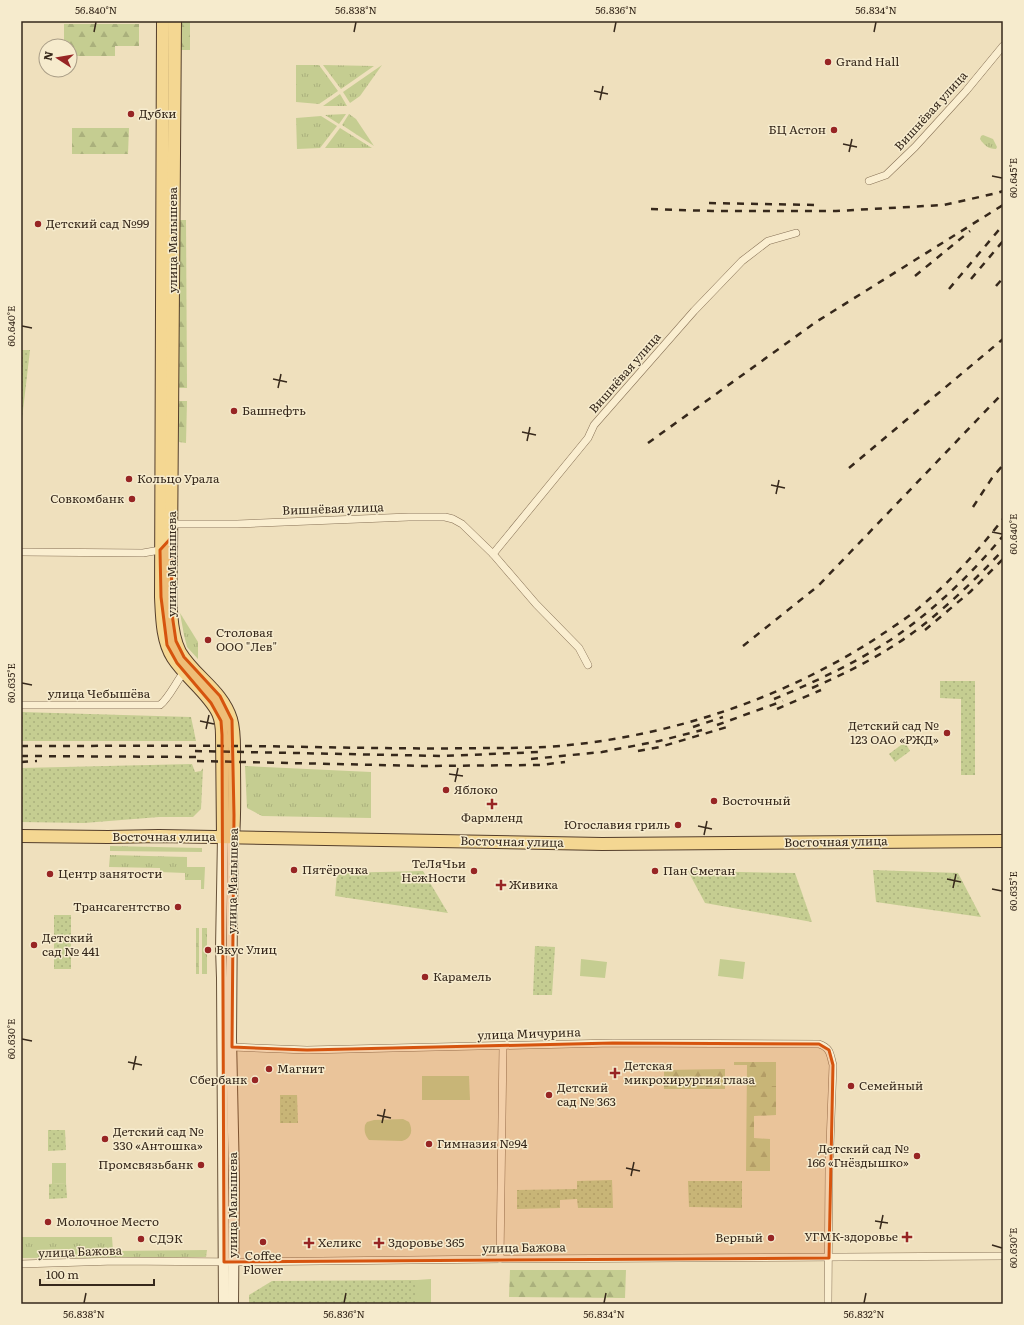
<svg xmlns="http://www.w3.org/2000/svg" width="1024" height="1325" font-family="Literata,serif">
	<style>
		.grass { fill: url(#grass-tufts) }
		.forest { fill: url(#forest-firs) }
		.park { fill: url(#park-dots) }
		.pitch { fill: #c5cd91 }
		.lines { fill: none; stroke-linecap: round; stroke-linejoin: round }
		.street-casing { stroke: #877156; stroke-width: 8 }
		.secondary-casing { stroke: #685239; stroke-width: 12 }
		.primary-casing { stroke: #543e2b; stroke-width: 14 }
		.street { stroke: #faeed0; stroke-width: 7 }
		.secondary { stroke: #faeed0; stroke-width: 10 }
		.primary { stroke: #f4d792; stroke-width: 12 }
		.rail { stroke: #36281b; stroke-width: 2.5; stroke-dasharray: 7 7; stroke-linecap: butt }
		.marked { fill: #d6540e; fill-opacity: 0.2; stroke: #d6540e; stroke-width: 3; stroke-linejoin: round }
		.ticks { fill: none; stroke: #36281b; stroke-width: 1.5 }
		.poi-dot { fill: #972524; stroke: #f6ebcd; stroke-width: 1.5 }
		.labels { text-anchor: middle; stroke-width: 3; stroke-linejoin: round; paint-order: stroke }
		.poi-label { font-size: 12px; fill: #36281b; stroke: #f6ebcd; text-anchor: start }
		.street-label { font-size: 12px; fill: #36281b; stroke: #f6ebcd }
		.neatline { fill: none; stroke: #36281b; stroke-width: 1.5 }
		.ticks-label { font-size: 10px; text-anchor: middle; fill: #36281b }
	</style>
	<defs>
		<pattern id="grass-tufts" width="24" height="20" patternUnits="userSpaceOnUse"><rect width="24" height="20" fill="#c5cd91"/><path d="M3 7l-1-3M5 7V3M7 7l1-3M15 17l-1-3M17 17v-4M19 17l1-3" fill="none" stroke="#aab07c"/></pattern>
		<pattern id="forest-firs" width="22" height="20" patternUnits="userSpaceOnUse"><rect width="22" height="20" fill="#c5cd91"/><path d="M5 1l3.5 6h-7zM16 11l3.5 6h-7z" fill="#aab07c"/></pattern>
		<pattern id="park-dots" width="8" height="8" patternUnits="userSpaceOnUse"><rect width="8" height="8" fill="#c5cd91"/><path d="M2 2h.1M6 6h.1" fill="none" stroke="#aab07c" stroke-width="1.8" stroke-linecap="round"/></pattern>
	</defs>
	<rect width="100%" height="100%" fill="#efe0bd"/>
	<g class="grass">
		<polygon points="296,65 319,65 338,91 319,104 296,102"/>
		<polygon points="323,65 374,66 341,89"/>
		<polygon points="382,65 360,96 350,103 343,92"/>
		<polygon points="340,94 347,106 323,106"/>
		<polygon points="346,114 339,124 325,115"/>
		<polygon points="349,114 356,119 374,146 342,125"/>
		<polygon points="321,116 337,126 320,148 297,149 296,118"/>
		<polygon points="340,128 372,148 325,148"/>
		<path d="M983,135L993,139L997,147L996,149C988,149 984,145 980,139L981,136Z"/>
		<polygon points="180,613 198,642 198,659 187,647 184,635"/>
		<polygon points="245,766 371,772 371,818 262,816 247,808"/>
		<polygon points="110,846 202,848 202,852 110,851"/>
		<polygon points="110,855 187,857 187,867 205,867 204,889 201,889 201,880 185,880 185,873 160,872 160,868 109,867"/>
		<rect x="196" y="928" width="3" height="46"/>
		<rect x="202" y="928" width="5" height="46"/>
		<polygon points="21,1237 112,1237 113,1251 207,1250 206,1257 21,1258"/>
	</g>
	<g class="forest">
		<rect x="180" y="21" width="10" height="29"/>
		<polygon points="64,24 139,24 139,46 115,46 115,56 70,56 70,46 64,46"/>
		<polygon points="72,128 129,128 128,154 72,154"/>
		<polygon points="179,220 186,220 187,388 179,388"/>
		<polygon points="179,401 187,401 186,443 179,442"/>
		<polygon points="734,1062 766,1062 766,1086 776,1086 776,1115 754,1116 754,1138 770,1139 770,1171 746,1171 747,1065 734,1065"/>
		<polygon points="725,1069 725,1089 664,1089 664,1070"/>
		<polygon points="510,1270 626,1270 625,1298 509,1297"/>
	</g>
	<g class="park">
		<polygon points="21,350 30,350 22,419 21,419"/>
		<polygon points="940,681 975,681 975,775 961,775 961,699 940,698"/>
		<polygon points="21,712 191,717 196,741 21,741"/>
		<polygon points="905,742 910,751 895,762 889,754"/>
		<polygon points="192,764 195,772 201,771 203,768 201,809 193,817 159,817 84,823 21,822 21,768"/>
		<polygon points="873,870 958,873 981,917 876,902"/>
		<polygon points="423,871 448,913 335,896 337,873"/>
		<polygon points="688,871 795,873 812,922 705,903"/>
		<rect x="54" y="915" width="17" height="54"/>
		<polygon points="535,946 555,947 552,995 533,995"/>
		<polygon points="280,1095 297,1095 298,1123 280,1123"/>
		<polygon points="48,1130 65,1130 66,1150 48,1151"/>
		<polygon points="612,1180 613,1208 578,1208 577,1199 560,1200 560,1208 517,1209 517,1190 577,1189 577,1181"/>
		<polygon points="688,1181 742,1181 742,1208 689,1207"/>
		<polygon points="66,1183 67,1198 49,1199 49,1184"/>
		<polygon points="417,1280 417,1304 249,1304 249,1295 272,1281"/>
	</g>
	<g class="pitch">
		<polygon points="581,959 607,962 605,978 580,976"/>
		<polygon points="720,959 745,962 743,979 718,976"/>
		<rect x="766" y="1062" width="10" height="24"/>
		<polygon points="422,1076 469,1076 470,1100 422,1100"/>
		<path d="M403,1119L409,1122C413,1130 412,1138 402,1141L369,1140C365,1135 364,1131 365,1125L367,1122L374,1120Z"/>
		<polygon points="52,1163 66,1163 66,1183 52,1184"/>
		<polygon points="431,1279 431,1304 417,1304 417,1280"/>
	</g>
	<g class="lines">
		<defs>
			<g id="street">
				<polyline points="869,181 886,175 915,147 966,91 1003,46"/>
				<polyline points="168,524 237,524 409,517 445,517 453,519 462,524 493,554 536,604 579,648 588,665"/>
				<polyline points="21,552 143,553 160,550 163,546"/>
				<polyline points="493,554 588,438 594,425 694,311 742,261 768,241 796,233"/>
				<path d="M21,705H160C169,698 176,682 184,672"/>
				<path d="M232,1047L307,1050L613,1043L819,1044C831,1048 830,1055 833,1065L829,1171L828,1304"/>
				<polyline points="500,1259 503,1046"/>
				<polyline points="21,1264 115,1261 243,1262 500,1259 1003,1256"/>
			</g>
			<g id="secondary">
				<polyline points="223,837 221,948 222,978 224,1304"/>
				<polyline points="233,837 232,908 231,1038 234,1179 233,1304"/>
			</g>
			<g id="primary">
				<path d="M163,21L161,597C162,617 162,641 173,658C186,678 208,693 218,713C221,720 222,727 222,735L223,837"/>
				<path d="M175,21L171,553C171,580 167,628 180,652C195,677 222,690 231,719C235,732 234,748 234,761C234,787 235,812 233,837"/>
				<polyline points="21,836 108,837 159,836 602,844 1003,841"/>
			</g>
		</defs>
		<use href="#street" class="street-casing"/>
		<use href="#secondary" class="secondary-casing"/>
		<use href="#primary" class="primary-casing"/>
		<use href="#street" class="street"/>
		<use href="#secondary" class="secondary"/>
		<use href="#primary" class="primary"/>
		<g class="rail">
			<polyline points="709,203 820,205"/>
			<polyline points="651,209 712,211 836,211 944,205 997,193 1003,191"/>
			<polyline points="915,276 970,231"/>
			<polyline points="971,279 1003,241"/>
			<polyline points="996,286 1003,278"/>
			<polyline points="949,289 1003,225"/>
			<polyline points="648,443 816,322 1003,205"/>
			<polyline points="849,468 1003,339"/>
			<polyline points="973,507 992,478 1003,465"/>
			<polyline points="925,630 970,592 1003,559"/>
			<polyline points="743,646 818,586 999,397 1003,394"/>
			<path d="M812,688C849,672 886,653 918,629C949,605 977,578 1003,550"/>
			<path d="M774,699C810,684 847,667 881,646C926,618 969,577 1003,536"/>
			<polyline points="777,709 821,690"/>
			<polyline points="717,725 783,701"/>
			<polyline points="693,727 723,717"/>
			<path d="M21,746C118,746 215,745 311,747C370,748 428,749 486,748C510,748 535,748 560,746C670,736 779,700 872,641C888,630 905,620 920,607C951,581 978,551 1003,519"/>
			<polyline points="195,751 443,756 539,752"/>
			<polyline points="638,751 660,747 727,727"/>
			<polyline points="21,756 203,757"/>
			<polyline points="531,759 602,752 659,741 702,730"/>
			<polyline points="197,761 426,766 540,765 565,762"/>
			<polyline points="21,762 37,761"/>
		</g>
	</g>
	<path class="marked" d="M171,538L172,614L176,641L184,657L220,696L232,720L234,815L232,1047L307,1050L613,1043L819,1044L829,1050L833,1065L829,1258L224,1262L222,735L221,721L211,703L177,663L167,645L161,597L160,550Z"/>
	<path class="ticks" d="M94,32L96,22M354,32L356,22M614,32L616,22M874,32L876,22M594,91L608,94M600,100L603,86M843,144L857,147M849,152L852,139M992,176L1002,178M22,326L32,328M273,379L287,382M278,388L281,374M522,432L536,435M527,441L530,427M771,485L785,488M776,494L779,480M992,532L1002,534M22,683L32,685M200,721L214,724M206,729L209,715M449,774L463,776M455,782L458,768M698,826L712,829M704,835L707,821M947,879L961,882M953,888L956,874M992,889L1002,891M22,1039L32,1041M128,1062L142,1065M133,1070L136,1056M377,1115L391,1118M382,1123L385,1109M626,1168L640,1171M631,1176L634,1162M875,1221L888,1223M880,1229L883,1215M992,1245L1002,1248M84,1303L86,1293M344,1303L346,1293M604,1303L606,1293M864,1303L866,1293"/>
	<g class="poi-dot">
		<circle cx="828" cy="62" r="4"/>
		<circle cx="131" cy="114" r="4"/>
		<circle cx="834" cy="130" r="4"/>
		<circle cx="38" cy="224" r="4"/>
		<circle cx="234" cy="411" r="4"/>
		<circle cx="129" cy="479" r="4"/>
		<circle cx="132" cy="499" r="4"/>
		<circle cx="208" cy="640" r="4"/>
		<circle cx="947" cy="733" r="4"/>
		<circle cx="446" cy="790" r="4"/>
		<circle cx="714" cy="801" r="4"/>
		<path d="M490 798h4v4h4v4h-4v4h-4v-4h-4v-4h4z"/>
		<circle cx="678" cy="825" r="4"/>
		<circle cx="294" cy="870" r="4"/>
		<circle cx="474" cy="871" r="4"/>
		<circle cx="655" cy="871" r="4"/>
		<circle cx="50" cy="874" r="4"/>
		<path d="M499 879h4v4h4v4h-4v4h-4v-4h-4v-4h4z"/>
		<circle cx="178" cy="907" r="4"/>
		<circle cx="34" cy="945" r="4"/>
		<circle cx="208" cy="950" r="4"/>
		<circle cx="425" cy="977" r="4"/>
		<circle cx="269" cy="1069" r="4"/>
		<path d="M613 1067h4v4h4v4h-4v4h-4v-4h-4v-4h4z"/>
		<circle cx="255" cy="1080" r="4"/>
		<circle cx="851" cy="1086" r="4"/>
		<circle cx="549" cy="1095" r="4"/>
		<circle cx="105" cy="1139" r="4"/>
		<circle cx="429" cy="1144" r="4"/>
		<circle cx="917" cy="1156" r="4"/>
		<circle cx="201" cy="1165" r="4"/>
		<circle cx="48" cy="1222" r="4"/>
		<path d="M905 1231h4v4h4v4h-4v4h-4v-4h-4v-4h4z"/>
		<circle cx="771" cy="1238" r="4"/>
		<circle cx="141" cy="1239" r="4"/>
		<circle cx="263" cy="1242" r="4"/>
		<path d="M307 1237h4v4h4v4h-4v4h-4v-4h-4v-4h4z"/>
		<path d="M377 1237h4v4h4v4h-4v4h-4v-4h-4v-4h4z"/>
	</g>
	<g class="labels">
		<g class="poi-label">
			<text x="836" y="66">Grand Hall</text>
			<text x="139" y="118">Дубки</text>
			<text x="826" y="134" text-anchor="end">БЦ Астон</text>
			<text x="46" y="228">Детский сад №99</text>
			<text x="242" y="415">Башнефть</text>
			<text x="137" y="483">Кольцо Урала</text>
			<text x="124" y="503" text-anchor="end">Совкомбанк</text>
			<text x="216" y="637">Столовая<tspan x="216" dy="14">ООО "Лев"</tspan></text>
			<text x="939" y="730" text-anchor="end">Детский сад №<tspan x="939" dy="14">123 ОАО «РЖД»</tspan></text>
			<text x="454" y="794">Яблоко</text>
			<text x="722" y="805">Восточный</text>
			<text x="492" y="822" text-anchor="middle">Фармленд</text>
			<text x="670" y="829" text-anchor="end">Югославия гриль</text>
			<text x="466" y="868" text-anchor="end">ТеЛяЧьи<tspan x="466" dy="14">НежНости</tspan></text>
			<text x="302" y="874">Пятёрочка</text>
			<text x="663" y="875">Пан Сметан</text>
			<text x="58" y="878">Центр занятости</text>
			<text x="509" y="889">Живика</text>
			<text x="170" y="911" text-anchor="end">Трансагентство</text>
			<text x="42" y="942">Детский<tspan x="42" dy="14">сад № 441</tspan></text>
			<text x="216" y="954">Вкус Улиц</text>
			<text x="433" y="981">Карамель</text>
			<text x="624" y="1070">Детская<tspan x="624" dy="14">микрохирургия глаза</tspan></text>
			<text x="277" y="1073">Магнит</text>
			<text x="247" y="1084" text-anchor="end">Сбербанк</text>
			<text x="859" y="1090">Семейный</text>
			<text x="557" y="1092">Детский<tspan x="557" dy="14">сад № 363</tspan></text>
			<text x="113" y="1136">Детский сад №<tspan x="113" dy="14">330 «Антошка»</tspan></text>
			<text x="437" y="1148">Гимназия №94</text>
			<text x="909" y="1153" text-anchor="end">Детский сад №<tspan x="909" dy="14">166 «Гнёздышко»</tspan></text>
			<text x="193" y="1169" text-anchor="end">Промсвязьбанк</text>
			<text x="56" y="1226">Молочное Место</text>
			<text x="898" y="1241" text-anchor="end">УГМК-здоровье</text>
			<text x="763" y="1242" text-anchor="end">Верный</text>
			<text x="149" y="1243">СДЭК</text>
			<text x="318" y="1247">Хеликс</text>
			<text x="388" y="1247">Здоровье 365</text>
			<text x="263" y="1260" text-anchor="middle">Coffee<tspan x="263" dy="14">Flower</tspan></text>
		</g>
		<g class="street-label">
			<text transform="translate(931 111) rotate(-48)" y="4">Вишнёвая улица</text>
			<text transform="translate(173 240) rotate(-90)" y="4">улица Малышева</text>
			<text transform="translate(625 373) rotate(-49)" y="4">Вишнёвая улица</text>
			<text transform="translate(333 509) rotate(-2)" y="4">Вишнёвая улица</text>
			<text transform="translate(172 564) rotate(-90)" y="4">улица Малышева</text>
			<text x="99" y="698">улица Чебышёва</text>
			<text x="164" y="841">Восточная улица</text>
			<text transform="translate(512 842) rotate(1)" y="4">Восточная улица</text>
			<text transform="translate(836 842) rotate(-1)" y="4">Восточная улица</text>
			<text transform="translate(233 881) rotate(-89)" y="4">улица Малышева</text>
			<text transform="translate(529 1034) rotate(-2)" y="4">улица Мичурина</text>
			<text transform="translate(233 1205) rotate(-90)" y="4">улица Малышева</text>
			<text transform="translate(524 1248) rotate(-1)" y="4">улица Бажова</text>
			<text transform="translate(80 1252) rotate(-2)" y="4">улица Бажова</text>
		</g>
	</g>
	<rect width="1024" height="1325" fill="none" stroke="#f6ebcd" stroke-width="44"/>
	<g transform="translate(58 58) rotate(282)"><circle r="19" fill="#f6ebcd" stroke="#a99d86"/>
	<path d="M0-3L7 15L0 10L-7 15Z" fill="#972524"/>
	<text y="-6" font-size="11" font-weight="bold" text-anchor="middle" fill="#36281b">N</text>
	</g>
	<path d="M40 1279v6h114v-6" fill="none" stroke="#36281b" stroke-width="2"/>
	<text x="46" y="1279" font-size="12" fill="#36281b" stroke="#f6ebcd" stroke-width="3" paint-order="stroke">100 m</text>
	<rect x="22" y="22" width="980" height="1281" class="neatline"/>
	<g class="ticks-label">
		<text x="96" y="14">56.840°N</text>
		<text x="356" y="14">56.838°N</text>
		<text x="616" y="14">56.836°N</text>
		<text x="876" y="14">56.834°N</text>
		<text transform="translate(1013 178) rotate(-90)" y="4">60.645°E</text>
		<text transform="translate(11 326) rotate(-90)" y="4">60.640°E</text>
		<text transform="translate(1013 534) rotate(-90)" y="4">60.640°E</text>
		<text transform="translate(11 683) rotate(-90)" y="4">60.635°E</text>
		<text transform="translate(1013 891) rotate(-90)" y="4">60.635°E</text>
		<text transform="translate(11 1039) rotate(-90)" y="4">60.630°E</text>
		<text transform="translate(1013 1248) rotate(-90)" y="4">60.630°E</text>
		<text x="84" y="1318">56.838°N</text>
		<text x="344" y="1318">56.836°N</text>
		<text x="604" y="1318">56.834°N</text>
		<text x="864" y="1318">56.832°N</text>
	</g>
</svg>
